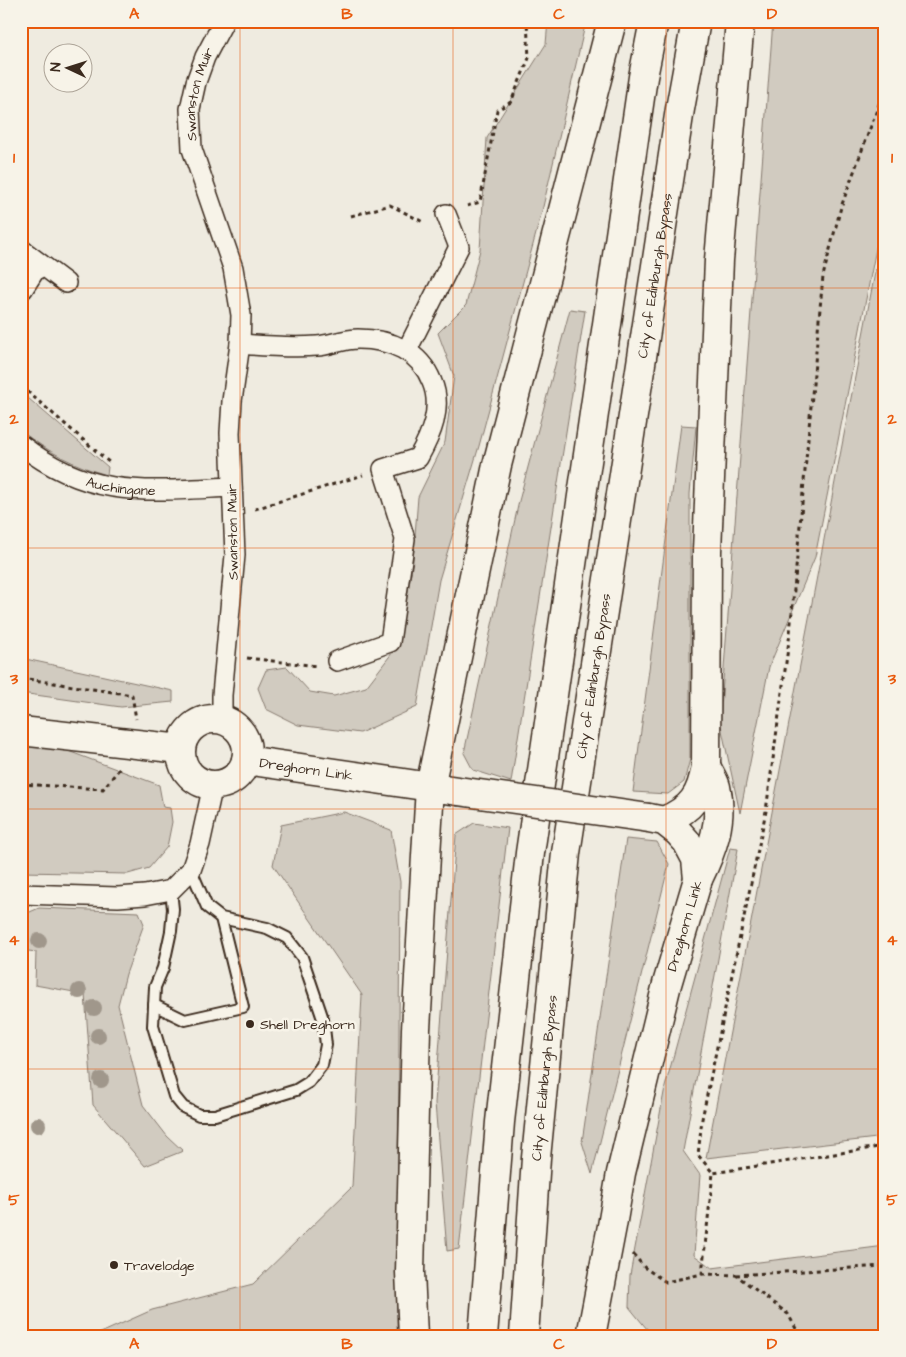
<svg xmlns="http://www.w3.org/2000/svg" width="906" height="1357" font-family="'Architects Daughter',sans-serif">
	<style>
		.green { fill: #d1cbc0; stroke: #867a6f }
		.lines { fill: none; stroke-linecap: round; stroke-linejoin: round }
		.lane-casing { stroke: #3b2a1e; stroke-width: 14 }
		.street-casing { stroke: #3b2a1e; stroke-width: 22 }
		.secondary-casing { stroke: #3b2a1e; stroke-width: 31 }
		.highway-casing { stroke: #3b2a1e; stroke-width: 31 }
		.path { stroke: #3b2a1e; stroke-width: 3; stroke-dasharray: 4 4; stroke-linecap: butt }
		.lane { stroke: #f7f3e8; stroke-width: 10 }
		.street { stroke: #f7f3e8; stroke-width: 19 }
		.secondary { stroke: #f7f3e8; stroke-width: 28 }
		.highway { stroke: #f7f3e8; stroke-width: 28 }
		.secondary-bridge-casing { stroke: #3b2a1e; stroke-width: 31; stroke-linecap: butt }
		.secondary-bridge { stroke: #f7f3e8; stroke-width: 28 }
		.tree { fill: #a0978b }
		.grid { fill: none; stroke: #e8590c; stroke-width: 1; stroke-opacity: 0.55 }
		.poi-dot { fill: #3b2a1e; stroke: #f7f3e8; stroke-width: 2 }
		.labels { text-anchor: middle; stroke-width: 5; stroke-linejoin: round; paint-order: stroke }
		.street-label { font-size: 14px; fill: #3b2a1e; stroke: #f7f3e8 }
		.poi-label { font-size: 14px; fill: #3b2a1e; stroke: #f7f3e8; text-anchor: start }
		.neatline { fill: none; stroke: #e8590c; stroke-width: 2 }
		.grid-label { font-size: 16px; text-anchor: middle; font-weight: bold; fill: #e8590c }
	</style>
	<rect width="100%" height="100%" fill="#efebe0"/>
	<filter id="ink" filterUnits="userSpaceOnUse"><feTurbulence type="fractalNoise" baseFrequency=".02" numOctaves="2"/><feDisplacementMap in="SourceGraphic" scale="10" xChannelSelector="R" yChannelSelector="G"/><feConvolveMatrix kernelMatrix="1 2 1 2 8 2 1 2 1" color-interpolation-filters="sRGB"/></filter>
	<g filter="url(#ink)">
		<g class="green">
			<polygon points="548,21 586,21 542,211 479,446 439,580 417,707 360,733 298,725 266,709 258,688 266,670 287,667 310,692 334,696 366,687 399,644 413,561 418,497 445,442 454,376 438,333 466,305 480,250 487,138 546,44"/>
			<polygon points="773,21 885,21 885,203 815,557 769,667 740,813 720,721"/>
			<polygon points="885,220 885,1137 706,1158"/>
			<polygon points="570,309 585,311 511,782 473,770 464,753 519,501"/>
			<path d="M21,392L108,467L107,475C75,466 48,452 21,431Z"/>
			<polygon points="681,425 696,426 690,494 690,759 684,782 668,794 633,792"/>
			<polygon points="21,658 173,691 173,702 121,707 21,693"/>
			<polygon points="21,743 52,745 159,785 163,807 170,808 172,822 167,847 149,868 128,874 21,872"/>
			<polygon points="344,812 391,830 400,882 397,1336 94,1336 152,1310 253,1284 352,1187 362,995 273,865 281,825"/>
			<polygon points="474,823 508,828 459,1249 447,1251 435,1103 456,835"/>
			<polygon points="626,839 657,842 669,864 592,1174 582,1142"/>
			<polygon points="730,848 738,849 683,1151 700,1175 694,1255 712,1268 885,1246 885,1336 668,1336 647,1329 629,1307 630,1275 665,1087"/>
			<polygon points="39,908 139,912 144,924 126,974 118,1005 143,1105 167,1136 183,1151 145,1166 93,1105 85,994 35,985 36,952 21,950 21,918 23,915"/>
		</g>
		<g class="lines">
			<defs>
				<g id="lane">
					<polyline points="171,890 173,909 171,931 163,968 155,987 153,1026 174,1096 183,1107 199,1115 215,1115 296,1090 309,1082 322,1065 326,1045 323,1019 302,957 287,938 267,928 221,918 207,907 191,870"/>
					<polyline points="154,1005 185,1020 243,1007 221,918"/>
				</g>
				<g id="street">
					<polyline points="21,249 66,283"/>
					<polyline points="23,289 39,264"/>
					<path d="M240,344C265,346 292,348 317,346C330,345 344,339 358,339C390,339 420,351 432,382C443,408 431,435 418,458L383,469L405,539L390,642L337,661"/>
					<polyline points="407,350 459,247 446,214"/>
					<path id="s1" d="M21,445C91,500 149,491 231,487"/>
					<path id="s2" d="M222,720V695L235,555L230,433L232,401L240,344L241,315L233,268L192,149L190,109L196,82L205,57L224,21"/>
					<polyline points="21,894 118,897 145,895 171,890 191,870 200,844 213,785"/>
				</g>
				<g id="secondary">
					<circle cx="214" cy="752" r="33"/>
					<polyline points="21,731 181,749"/>
					<path id="s3" d="M246,760L458,791"/>
					<path id="s4" d="M591,1336L612,1226L621,1173L667,984L698,879L696,859L687,842L678,832L664,821L649,818"/>
				</g>
				<g id="highway">
					<path d="M664,821C692,809 701,796 706,766L707,551L719,260L740,21"/>
					<path d="M698,879C712,851 724,820 716,787C714,780 709,773 706,766"/>
					<polyline points="413,1336 410,1272 416,1029 430,787 497,465 612,21"/>
					<polyline points="483,1336 500,1122 530,853 643,77 654,21"/>
					<path id="s5" d="M524,1336L536,1158L566,853L680,109L696,21"/>
				</g>
			</defs>
			<use href="#lane" class="lane-casing"/>
			<use href="#street" class="street-casing"/>
			<use href="#secondary" class="secondary-casing"/>
			<use href="#highway" class="highway-casing"/>
			<g class="path">
				<polyline points="885,88 841,207 823,276 790,633 766,811 702,1119 698,1155 713,1173 885,1146"/>
				<polyline points="467,206 480,202 497,110 511,102 529,58 527,21"/>
				<polyline points="351,216 390,205 423,222 425,221"/>
				<polyline points="21,386 110,463"/>
				<polyline points="255,509 363,475"/>
				<polyline points="247,658 317,666"/>
				<polyline points="21,678 132,695 136,719"/>
				<polyline points="21,784 103,789 120,768"/>
				<polyline points="633,1254 645,1268 666,1282 702,1274 713,1173"/>
				<polyline points="702,1274 736,1275 788,1314 800,1336"/>
				<polyline points="736,1275 885,1266"/>
			</g>
			<use href="#lane" class="lane"/>
			<use href="#street" class="street"/>
			<use href="#secondary" class="secondary"/>
			<use href="#highway" class="highway"/>
			<defs>
				<polyline id="secondary-bridge" points="458,791 649,818"/>
			</defs>
			<use href="#secondary-bridge" class="secondary-bridge-casing"/>
			<use href="#secondary-bridge" class="secondary-bridge"/>
		</g>
		<g class="tree">
			<circle cx="39" cy="941" r="8"/>
			<circle cx="79" cy="991" r="8"/>
			<circle cx="94" cy="1008" r="8"/>
			<circle cx="98" cy="1036" r="8"/>
			<circle cx="101" cy="1080" r="8"/>
			<circle cx="38" cy="1125" r="8"/>
		</g>
	</g>
	<path class="grid" d="M240,21V1336M453,21V1336M666,21V1336M21,288H885M21,548H885M21,809H885M21,1069H885"/>
	<g class="poi-dot">
		<circle cx="250" cy="1024" r="5"/>
		<circle cx="114" cy="1265" r="5"/>
	</g>
	<g class="labels">
		<g class="street-label">
			<text dy="5" stroke="none"><textPath href="#s2" startOffset="636">Swanston Muir</textPath></text>
			<text dy="5" stroke="none"><textPath href="#s5" startOffset="1069">City of Edinburgh Bypass</textPath></text>
			<text dy="5" stroke="none"><textPath href="#s1" startOffset="110">Auchingane</textPath></text>
			<text transform="translate(232 532) rotate(-91)" y="5">Swanston Muir</text>
			<text dy="5" stroke="none"><textPath href="#s5" startOffset="664">City of Edinburgh Bypass</textPath></text>
			<text dy="5" stroke="none"><textPath href="#s3" startOffset="61">Dreghorn Link</textPath></text>
			<text dy="5" stroke="none"><textPath href="#s4" startOffset="421">Dreghorn Link</textPath></text>
			<text dy="5" stroke="none"><textPath href="#s5" startOffset="259">City of Edinburgh Bypass</textPath></text>
		</g>
		<g class="poi-label">
			<text x="260" y="1029">Shell Dreghorn</text>
			<text x="124" y="1270">Travelodge</text>
		</g>
	</g>
	<rect width="906" height="1357" fill="none" stroke="#f7f3e8" stroke-width="55"/>
	<g transform="translate(68 68) rotate(274)"><circle r="24" fill="#f7f3e8" stroke="#aca397"/>
	<path d="M0-4L9 19L0 12L-9 19Z" fill="#3b2a1e"/>
	<text y="-8" font-size="14" font-weight="bold" text-anchor="middle" fill="#3b2a1e">N</text>
	</g>
	<rect x="28" y="28" width="850" height="1302" class="neatline"/>
	<g class="grid-label">
		<text x="134" y="19">A</text>
		<text x="347" y="19">B</text>
		<text x="559" y="19">C</text>
		<text x="772" y="19">D</text>
		<text x="14" y="163">1</text>
		<text x="892" y="163">1</text>
		<text x="14" y="424">2</text>
		<text x="892" y="424">2</text>
		<text x="14" y="684">3</text>
		<text x="892" y="684">3</text>
		<text x="14" y="945">4</text>
		<text x="892" y="945">4</text>
		<text x="14" y="1205">5</text>
		<text x="892" y="1205">5</text>
		<text x="134" y="1349">A</text>
		<text x="347" y="1349">B</text>
		<text x="559" y="1349">C</text>
		<text x="772" y="1349">D</text>
	</g>
</svg>
